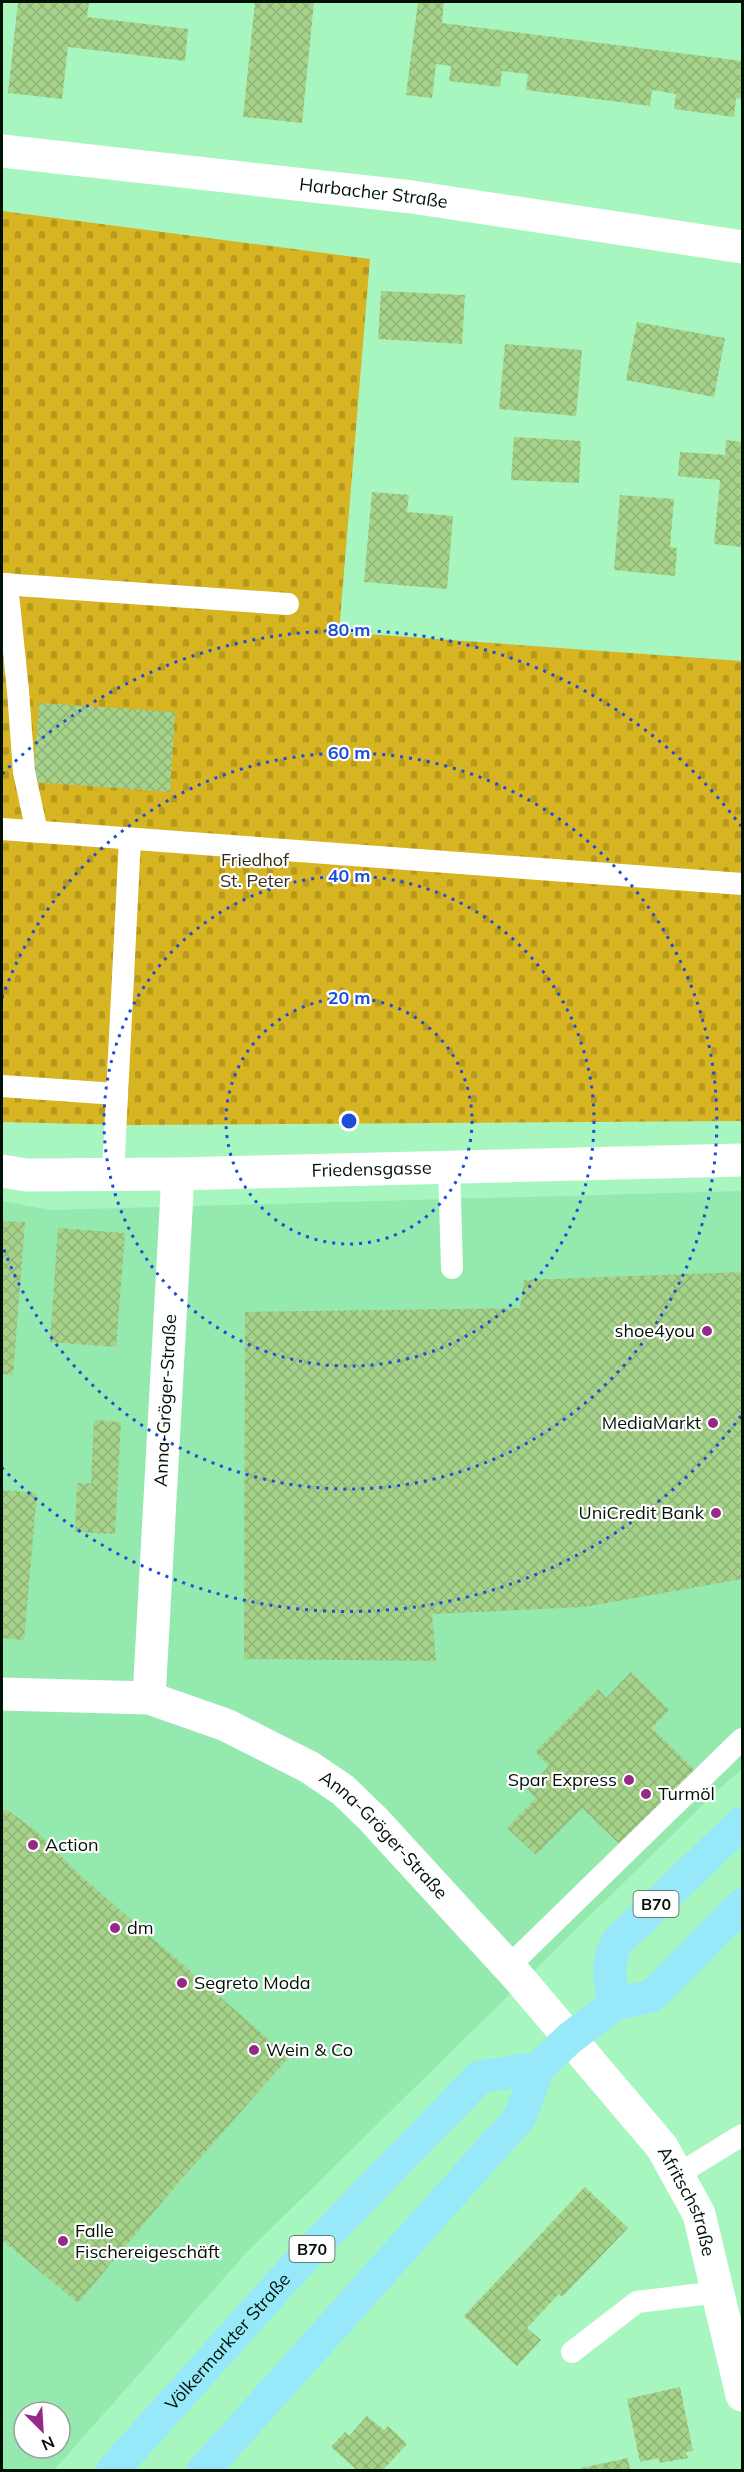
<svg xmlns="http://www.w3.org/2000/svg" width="744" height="2472" font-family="Mulish,sans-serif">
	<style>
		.built { fill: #94e9af; fill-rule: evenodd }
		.cemetery { fill: url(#cemetery-stones) }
		.building { fill: url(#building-cross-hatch) }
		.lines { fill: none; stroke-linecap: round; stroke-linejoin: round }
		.service { stroke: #fff; stroke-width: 22 }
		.minor { stroke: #fff; stroke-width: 33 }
		.primary { stroke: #97e9fa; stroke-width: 33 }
		.ring { fill: none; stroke: #1d4ed8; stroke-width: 3; stroke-dasharray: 3 6 }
		.poi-dot { fill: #962888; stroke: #fff; stroke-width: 2 }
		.labels { text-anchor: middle; stroke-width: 4.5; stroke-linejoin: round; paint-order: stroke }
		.shield { fill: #fff; stroke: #4c5950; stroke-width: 1.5 }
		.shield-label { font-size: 16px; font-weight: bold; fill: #001205 }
		.street-label { font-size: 18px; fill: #001205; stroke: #fff }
		.park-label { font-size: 18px; fill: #352e18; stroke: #fff }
		.poi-label { font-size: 18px; fill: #001205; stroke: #fff; text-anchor: start }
		.centre { fill: #1d4ed8; stroke: #fff; stroke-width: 3 }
		.ring-label { font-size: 18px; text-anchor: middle; font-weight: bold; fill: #1d4ed8; stroke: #fff; stroke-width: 4.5; stroke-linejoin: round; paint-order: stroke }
	</style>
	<defs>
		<pattern id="cemetery-stones" width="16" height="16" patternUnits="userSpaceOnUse" patternTransform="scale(1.5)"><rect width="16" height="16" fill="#d7b422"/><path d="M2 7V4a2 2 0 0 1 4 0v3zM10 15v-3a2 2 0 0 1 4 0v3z" fill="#b79a1d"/></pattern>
		<pattern id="building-cross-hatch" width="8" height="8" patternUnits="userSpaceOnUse" patternTransform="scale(1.5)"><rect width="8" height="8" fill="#a6d28a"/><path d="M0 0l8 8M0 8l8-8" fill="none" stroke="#8db376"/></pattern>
	</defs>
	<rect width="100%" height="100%" fill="#a7f6bf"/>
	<path class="built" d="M742,1191V1769L721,1787L247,2252L54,2470H2V1201L50,1210ZM24,2412H60V2448H24Z"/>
	<polygon class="cemetery" points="2,211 370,259 339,632 742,661 742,1121 127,1125 2,1122"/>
	<g class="building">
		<polygon points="18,2 89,2 87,17 188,29 185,61 68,47 62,99 8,93"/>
		<polygon points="255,2 314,2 302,123 243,117"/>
		<polygon points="418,2 444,2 442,23 742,61 742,99 736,98 734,117 674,109 676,94 652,90 650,106 526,90 528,74 502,71 500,87 449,81 451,66 436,64 432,98 406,95"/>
		<polygon points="381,291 465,295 462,344 378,339"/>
		<polygon points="637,322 725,338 714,397 626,380"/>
		<polygon points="505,344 582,350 576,416 499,409"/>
		<polygon points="514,437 581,441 579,483 511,480"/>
		<polygon points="726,440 742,442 742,547 714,544 720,480 678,476 680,452 725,455"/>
		<polygon points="372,492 409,495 407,512 453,516 447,589 364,582"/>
		<polygon points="620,495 674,499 670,547 677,548 675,576 614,570"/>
		<polygon points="39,703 175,712 170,792 33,782"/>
		<polygon points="2,1221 25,1222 13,1375 2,1374"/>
		<polygon points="58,1228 125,1233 116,1347 50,1342"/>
		<polygon points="742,1272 742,1579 584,1607 432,1614 436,1661 244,1659 245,1312 520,1308 524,1280"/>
		<polygon points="94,1420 121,1422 115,1534 75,1532 77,1483 91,1483"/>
		<polygon points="2,1490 37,1493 24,1640 2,1638"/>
		<polygon points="631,1672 669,1710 652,1728 708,1783 634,1858 582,1808 536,1855 507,1828 536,1798 527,1789 549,1766 535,1752 598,1689 606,1698"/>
		<polygon points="2,1810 9,1811 37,1832 81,1876 289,2057 173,2189 78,2303 2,2240"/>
		<polygon points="585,2187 628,2228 562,2297 559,2294 527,2328 541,2340 517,2366 464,2316"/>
		<polygon points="680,2387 693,2451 686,2452 688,2458 660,2463 659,2458 640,2462 627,2399"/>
		<polygon points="367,2416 384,2430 388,2426 407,2444 383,2470 357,2470 331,2447 345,2432 349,2436"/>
		<polygon points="628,2458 630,2470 582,2470 581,2468"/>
	</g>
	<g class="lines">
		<g class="service">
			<polyline points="2,584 288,604"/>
			<polyline points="7,584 18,691 24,772 37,832"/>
			<polyline points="2,829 742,884"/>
			<polyline points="2,1086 116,1094"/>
			<polyline points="449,1167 452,1268"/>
			<polyline points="113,1174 130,839"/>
			<polyline points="508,1967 742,1739"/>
			<polyline points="677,2175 742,2135"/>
			<polyline points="572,2352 637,2302 718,2292"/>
		</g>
		<g class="minor">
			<path id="s1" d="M2,151L412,197L742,247"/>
			<path id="s2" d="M2,1171L27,1175L178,1174L742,1160"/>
			<path id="s3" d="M2,1694L149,1698L226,1725L309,1767L343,1790L373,1819L517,1976L662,2147L699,2214L742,2395"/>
			<path id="s4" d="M149,1698L178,1174"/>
		</g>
		<g class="primary">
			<path d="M615,2004C610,1983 605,1961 618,1941L742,1823"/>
			<path id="s5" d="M113,2470L295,2267L480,2077L538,2068"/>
			<polyline points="204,2470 520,2117 538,2068 570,2038 615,2004 652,1996 742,1905"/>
		</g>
	</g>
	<g class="ring">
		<circle cx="349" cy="1121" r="123"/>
		<circle cx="349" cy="1121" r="245"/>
		<path d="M2 998A368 368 0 1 1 2 1244"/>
		<path d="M741 1416A491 491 0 0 1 2 1468M2 774A491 491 0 0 1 741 826"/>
	</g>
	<g class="poi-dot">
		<circle cx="707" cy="1331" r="6"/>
		<circle cx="713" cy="1423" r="6"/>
		<circle cx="716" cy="1513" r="6"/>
		<circle cx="629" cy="1780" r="6"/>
		<circle cx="646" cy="1794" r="6"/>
		<circle cx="33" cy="1845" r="6"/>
		<circle cx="115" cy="1928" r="6"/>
		<circle cx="182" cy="1983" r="6"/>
		<circle cx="254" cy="2050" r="6"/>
		<circle cx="63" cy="2241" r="6"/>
	</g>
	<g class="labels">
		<g class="shield">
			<rect x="633.5" y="1891" width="45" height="26" rx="4.5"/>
			<rect x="289.5" y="2236" width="45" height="26" rx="4.5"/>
		</g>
		<g class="shield-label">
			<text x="656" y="1910">B70</text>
			<text x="312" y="2255">B70</text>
		</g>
		<g class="street-label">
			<text dy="6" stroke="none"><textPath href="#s1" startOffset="374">Harbacher Straße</textPath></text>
			<text dy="6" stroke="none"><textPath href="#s2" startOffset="370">Friedensgasse</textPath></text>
			<text dy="6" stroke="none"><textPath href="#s4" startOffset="298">Anna-Gröger-Straße</textPath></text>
			<text dy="6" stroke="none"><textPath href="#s3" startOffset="423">Anna-Gröger-Straße</textPath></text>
			<text dy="6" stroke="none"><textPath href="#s3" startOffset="902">Afritschstraße</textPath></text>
			<text dy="6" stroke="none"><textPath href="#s5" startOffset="172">Völkermarkter Straße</textPath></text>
		</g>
		<g class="park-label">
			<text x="255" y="866">Friedhof<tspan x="255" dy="21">St. Peter</tspan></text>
		</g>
		<g class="poi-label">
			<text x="695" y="1337" text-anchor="end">shoe4you</text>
			<text x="701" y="1429" text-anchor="end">MediaMarkt</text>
			<text x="704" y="1519" text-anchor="end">UniCredit Bank</text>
			<text x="617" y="1786" text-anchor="end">Spar Express</text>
			<text x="658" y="1800">Turmöl</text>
			<text x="45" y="1851">Action</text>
			<text x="127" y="1934">dm</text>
			<text x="194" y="1989">Segreto Moda</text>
			<text x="266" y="2056">Wein &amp; Co</text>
			<text x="75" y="2237">Falle<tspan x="75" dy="21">Fischereigeschäft</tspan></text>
		</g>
	</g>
	<circle cx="349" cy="1121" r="9" class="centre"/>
	<g class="ring-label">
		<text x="349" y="636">80 m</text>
		<text x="349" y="759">60 m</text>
		<text x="349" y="882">40 m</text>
		<text x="349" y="1004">20 m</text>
	</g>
	<rect width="744" height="2472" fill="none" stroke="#001205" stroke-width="6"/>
	<g transform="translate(42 2430) rotate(156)"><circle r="28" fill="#ffffff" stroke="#99a09b" stroke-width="1.5"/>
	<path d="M0-4.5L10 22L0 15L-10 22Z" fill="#962888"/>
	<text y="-9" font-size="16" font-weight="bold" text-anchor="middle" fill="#001205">N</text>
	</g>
</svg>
